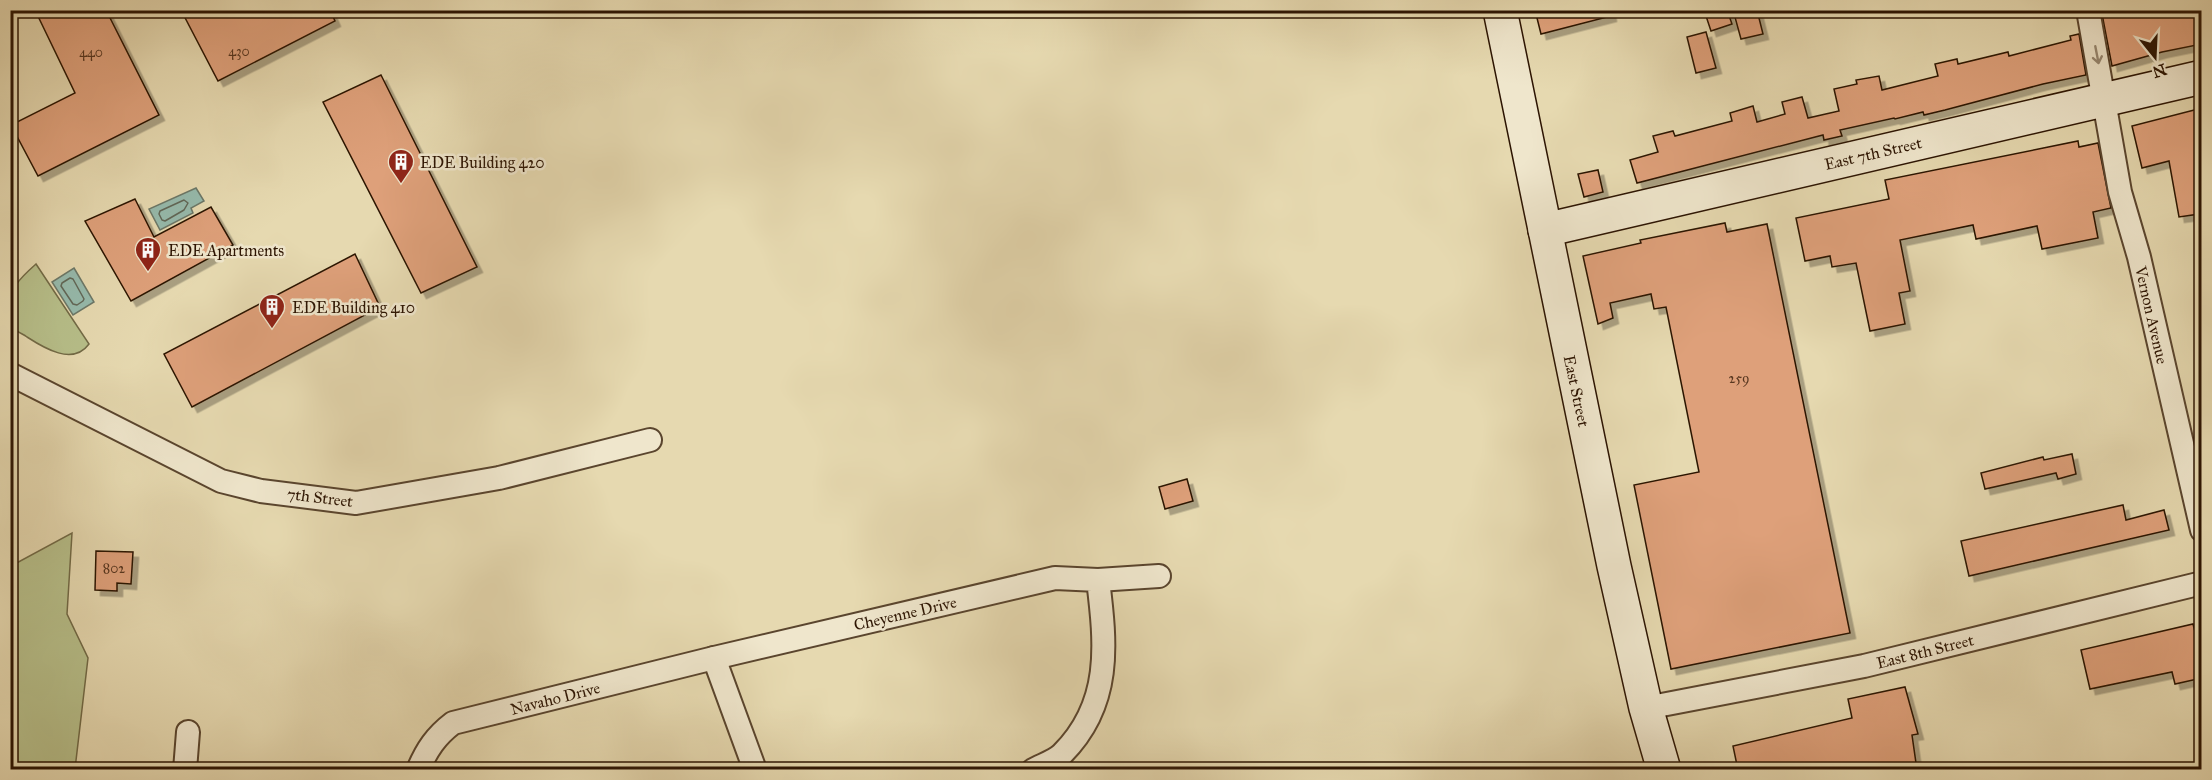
<svg xmlns="http://www.w3.org/2000/svg" width="2212" height="780" font-family="'IM FELL Great Primer',serif">
	<style>
		.green { fill: #b7bf8a; stroke: #726a46; stroke-width: 1.5 }
		.water { fill: #96baac; stroke: #6c7868; stroke-width: 1.5 }
		.lines { fill: none; stroke-linecap: round; stroke-linejoin: round }
		.shore { stroke: #616757; stroke-width: 1.5 }
		.building { fill: #dea07a; stroke: #2c1402; stroke-width: 1.5; filter: url(#shadow) }
		.street-casing { stroke: #5a452e; stroke-width: 26 }
		.secondary-casing { stroke: #2c1402; stroke-width: 36 }
		.street { stroke: #efe6cc; stroke-width: 22 }
		.secondary { stroke: #efe6cc; stroke-width: 33 }
		.oneway { stroke: #978871 }
		.labels { text-anchor: middle; stroke-width: 5; stroke-linejoin: round; paint-order: stroke }
		.number-label { font-size: 14px; fill: #583720 }
		.street-label { font-size: 16px; fill: #2c1402; stroke: #efe6cc }
		.poi-label { font-size: 16px; fill: #2c1402; stroke: #efe6cc; text-anchor: start }
	</style>
	<defs>
		<filter id="shadow"><feDropShadow dx="5.5" dy="5.5" stdDeviation="0" flood-color="#0004"/></filter>
	</defs>
	<rect width="100%" height="100%" fill="#e6d9b0"/>
	<filter id="stains"><feTurbulence type="fractalNoise" baseFrequency=".00333" numOctaves="4"/><feColorMatrix values="0 0 0 0 .2 0 0 0 0 .09 0 0 0 0 .02 0 0 0 .5 -.17"/></filter>
	<radialGradient id="worn" r=".72"><stop offset=".6" stop-color="#630" stop-opacity="0"/><stop offset="1" stop-color="#630" stop-opacity=".3"/></radialGradient>
	<g class="green">
		<path d="M36,264L89,344C73,366 44,348 27,337C23,334 17,332 15,329C11,324 10,316 10,311C10,287 19,279 36,264Z"/>
		<polygon points="72,533 67,614 88,658 75,769 11,769 11,566"/>
	</g>
	<g class="water">
		<polygon points="196,188 204,201 191,208 193,213 160,230 149,209"/>
		<polygon points="74,268 94,302 73,315 52,282"/>
	</g>
	<g class="lines">
		<g class="shore">
			<polygon points="184,200 188,203 184,210 165,221 162,220 159,214 160,211"/>
			<polygon points="70,278 73,279 84,299 83,301 77,305 73,304 61,286 62,283"/>
		</g>
	</g>
	<g class="building">
		<polygon points="35,10 106,10 159,115 38,176 11,125 75,93"/>
		<polygon points="181,10 330,10 335,21 218,81"/>
		<polygon points="1535,10 1610,10 1611,16 1541,34"/>
		<polygon points="1704,10 1727,10 1732,24 1711,31"/>
		<polygon points="1733,10 1757,10 1763,34 1741,39"/>
		<polygon points="2116,10 2202,10 2202,44 2162,52 2112,66 2102,14"/>
		<polygon points="1706,32 1716,68 1696,73 1687,37"/>
		<polygon points="2079,34 2086,75 2043,84 1945,110 1924,115 1923,112 1895,119 1894,118 1840,130 1842,136 1824,140 1823,135 1637,183 1630,160 1658,152 1653,136 1673,131 1675,136 1732,121 1730,113 1753,106 1757,122 1785,114 1782,102 1802,97 1808,118 1839,111 1834,89 1857,84 1856,80 1879,76 1882,90 1938,76 1935,64 1957,59 1958,64 2008,52 2009,56 2071,40 2070,36"/>
		<polygon points="381,75 477,267 421,293 323,102"/>
		<polygon points="2202,108 2202,194 2196,195 2199,214 2179,217 2169,161 2142,168 2132,126"/>
		<polygon points="2078,141 2079,147 2098,143 2111,208 2093,212 2098,238 2042,249 2037,226 1976,239 1973,225 1900,240 1910,291 1899,293 1905,324 1870,331 1856,263 1832,267 1830,256 1805,261 1796,218 1889,199 1885,180"/>
		<polygon points="1598,170 1603,192 1584,197 1578,174"/>
		<polygon points="135,199 154,237 211,207 233,245 131,301 85,221"/>
		<polygon points="1725,223 1727,232 1767,224 1850,633 1671,669 1634,485 1699,472 1666,307 1654,309 1651,294 1610,303 1613,318 1598,324 1583,256 1641,243 1640,240"/>
		<polygon points="355,254 380,307 192,407 164,354"/>
		<polygon points="2072,454 2076,474 2058,479 2056,473 1985,489 1981,473 2043,457 2044,460"/>
		<polygon points="1187,479 1193,501 1165,509 1159,487"/>
		<polygon points="2123,505 2126,520 2164,510 2169,530 1969,576 1961,541"/>
		<polygon points="96,551 133,552 131,584 117,583 117,591 95,590"/>
		<polygon points="2193,624 2202,659 2202,678 2175,684 2172,672 2090,689 2081,650"/>
		<polygon points="1905,687 1918,734 1912,735 1917,770 1738,770 1733,746 1852,718 1848,699"/>
	</g>
	<g class="lines">
		<defs>
			<g id="street">
				<polyline points="2088,10 2120,192 2139,257 2202,530"/>
				<polyline points="10,374 221,481 261,491 356,503 499,478 650,440"/>
				<polyline points="1098,580 1159,576"/>
				<polyline points="714,658 755,770"/>
				<polyline points="1646,708 1864,666 2202,583"/>
				<polyline points="185,770 188,732"/>
				<path d="M418,770C427,749 436,736 453,723L714,658L1055,578L1098,580C1106,645 1112,704 1062,754C1055,761 1042,765 1033,770"/>
			</g>
			<g id="secondary">
				<polyline points="1500,10 1614,566 1646,708 1664,770"/>
				<polyline points="1545,230 2202,77"/>
			</g>
		</defs>
		<use href="#street" class="street-casing"/>
		<use href="#secondary" class="secondary-casing"/>
		<use href="#street" class="street"/>
		<use href="#secondary" class="secondary"/>
	</g>
	<defs><path id="oneway-shaft" d="M-6 0H5M1.5-3L5.5 0L1.5 3" fill="none" stroke-width="1.6" stroke-linecap="round" stroke-linejoin="round" transform="scale(1.5)"/></defs>
	<use class="oneway" href="#oneway-shaft" transform="translate(2097 55) rotate(79)"/>
	<defs>
		<symbol id="building-pin" viewBox="-11 -11 22 30"><path d="M0 17L-7.5 6A9.5 9.5 0 1 1 7.5 6Z" fill="#8f2418" stroke="#efe6cc"/><path d="M-4-6H4V6H1V3H-1V6H-4ZM-2.5-4.3h1.7v1.8h-1.7ZM.8-4.3h1.7v1.8H.8ZM-2.5-1h1.7V.8h-1.7ZM.8-1h1.7V.8H.8Z" fill="#fff"/></symbol>
	</defs>
	<g fill-rule="evenodd">
		<use href="#building-pin" x="386" y="147" width="30" height="40"/>
		<use href="#building-pin" x="133" y="235" width="30" height="40"/>
		<use href="#building-pin" x="257" y="292" width="30" height="40"/>
	</g>
	<g class="labels">
		<g class="number-label">
			<text x="239" y="56">430</text>
			<text x="91" y="57">440</text>
			<text x="1739" y="383">259</text>
			<text x="114" y="573">802</text>
		</g>
		<g class="street-label">
			<text transform="translate(1873 153) rotate(-13)" y="6">East 7th Street</text>
			<text transform="translate(2152 315) rotate(77)" y="6">Vernon Avenue</text>
			<text transform="translate(1577 391) rotate(78)" y="6">East Street</text>
			<text transform="translate(320 497) rotate(7)" y="6">7th Street</text>
			<text transform="translate(905 613) rotate(-13)" y="6">Cheyenne Drive</text>
			<text transform="translate(1925 651) rotate(-14)" y="6">East 8th Street</text>
			<text transform="translate(555 698) rotate(-14)" y="6">Navaho Drive</text>
		</g>
		<g class="poi-label">
			<text x="420" y="168">EDE Building 420</text>
			<text x="168" y="256">EDE Apartments</text>
			<text x="292" y="313">EDE Building 410</text>
		</g>
	</g>
	<rect width="2212" height="780" fill="none" stroke="#e6d9b0" stroke-width="36"/>
	<rect x="12" y="12" width="2188" height="756" fill="none" stroke="#2c1402" stroke-width="3"/>
	<rect x="18" y="18" width="2176" height="744" fill="none" stroke="#2c1402" stroke-width="1.5"/>
	<g transform="translate(2155 57) rotate(162)" stroke="#efe6cc" stroke-width="4.5" paint-order="stroke">
	<path d="M0-4.5L10 22L0 15L-10 22Z" fill="#2c1402"/>
	<text y="-9" font-size="16" font-weight="bold" text-anchor="middle" fill="#2c1402">N</text>
	</g>
	<rect width="100%" height="100%" filter="url(#stains)"/>
	<rect width="100%" height="100%" fill="url(#worn)"/>
</svg>
